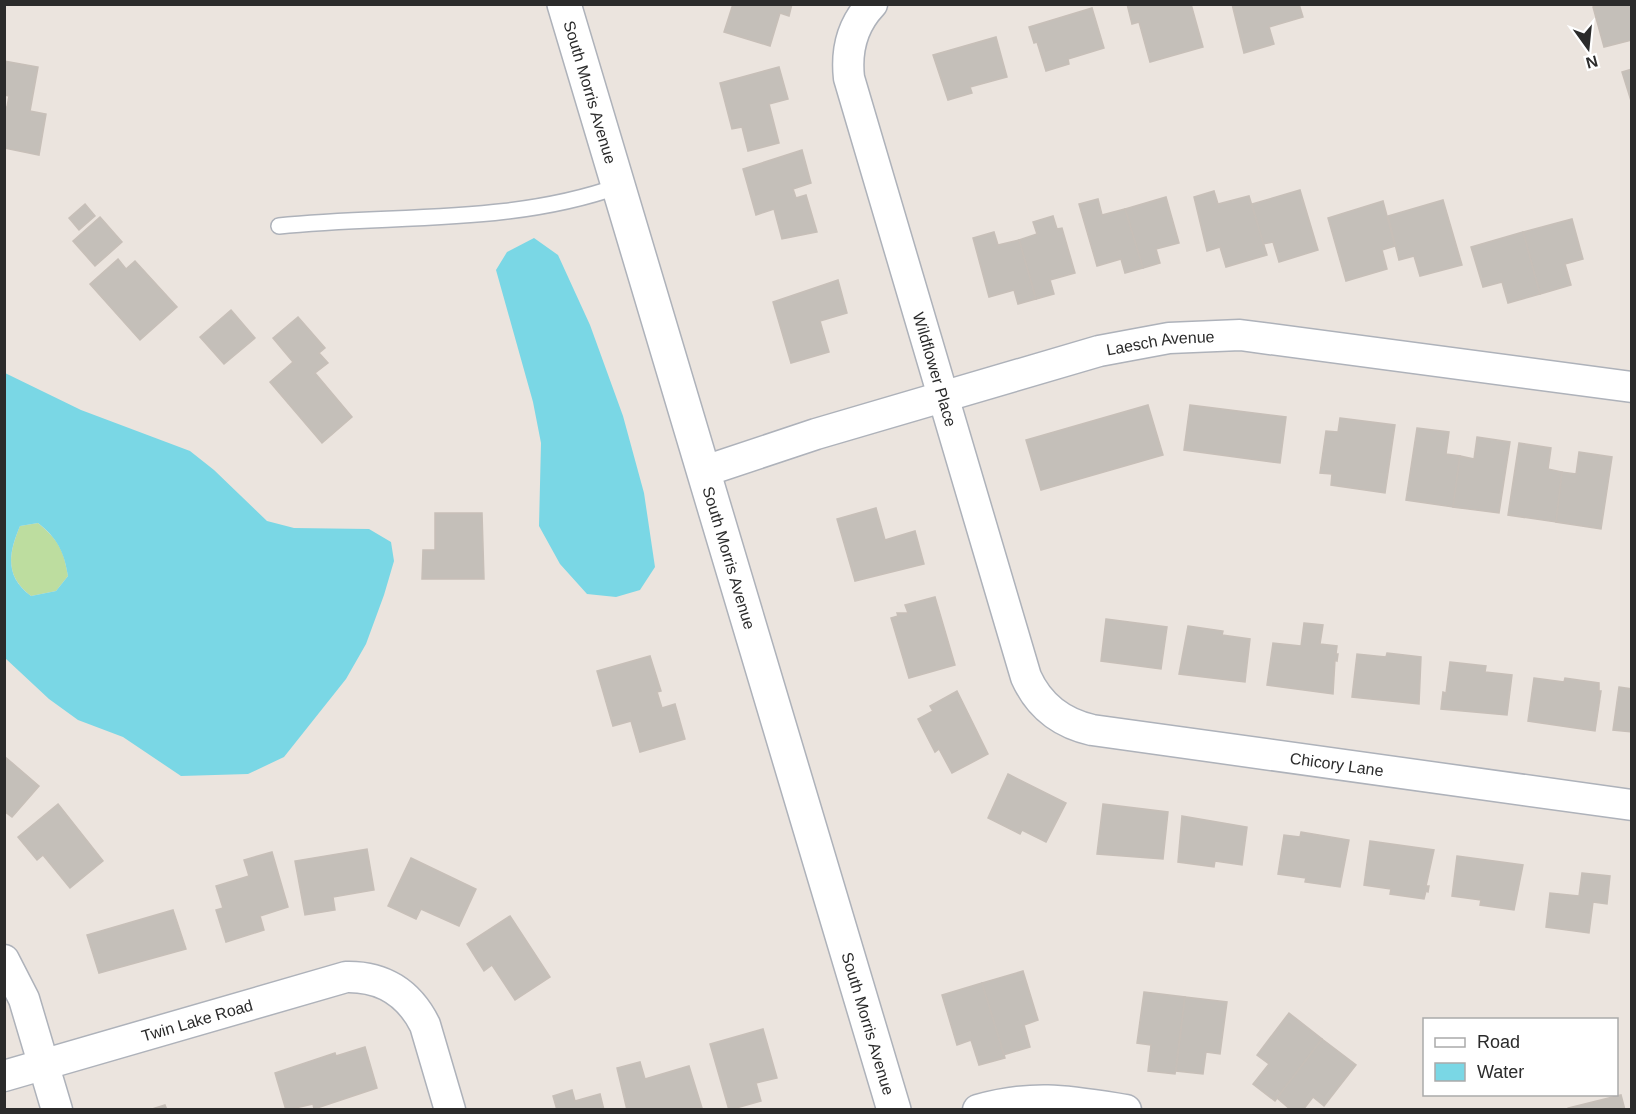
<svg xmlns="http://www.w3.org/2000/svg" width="1636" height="1114" font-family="Helvetica,sans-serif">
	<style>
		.green { fill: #bddd9f }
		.water { fill: #7ad7e5; fill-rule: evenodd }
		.building { fill: #c4bfb9; stroke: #c7bfb8; stroke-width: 1.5 }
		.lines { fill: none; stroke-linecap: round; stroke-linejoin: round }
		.lane-casing { stroke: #aeb2ba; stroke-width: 18 }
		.street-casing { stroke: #aeb2ba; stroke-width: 33 }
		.secondary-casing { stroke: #aeb2ba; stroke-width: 36 }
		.lane { stroke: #fff; stroke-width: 15 }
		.street { stroke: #fff; stroke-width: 30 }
		.secondary { stroke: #fff; stroke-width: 33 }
		.labels { text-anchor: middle; stroke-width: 5; stroke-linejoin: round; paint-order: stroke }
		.street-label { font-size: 16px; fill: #2b2b2b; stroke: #fff }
	</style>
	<rect width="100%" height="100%" fill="#ebe4de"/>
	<path class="green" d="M38,523C59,541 63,549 68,576L56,591L31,596C5,576 8,555 20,526Z"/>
	<g class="water">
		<polygon points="534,238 558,255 590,325 623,416 644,493 655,567 640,590 616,597 587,594 560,564 539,526 541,443 533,402 496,270 507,252"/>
		<path d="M5,373L81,410L190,451L214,470L267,521L294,528L369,529L391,542L394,561L384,595L366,644L346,679L284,757L248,774L181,776L123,737L78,720L49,699L5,658ZM38,523C57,538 64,551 68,576L56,591L31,596C5,577 8,554 20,526Z"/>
	</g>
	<g class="building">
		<polygon points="733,4 792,4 789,16 780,13 770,46 724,32"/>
		<polygon points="1127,4 1191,4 1203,47 1150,62 1139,22 1132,24"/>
		<polygon points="1232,4 1299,4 1303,17 1269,27 1274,44 1244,53"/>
		<polygon points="1601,4 1632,4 1632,40 1604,47 1593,7"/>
		<polygon points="1092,8 1104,48 1068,59 1069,64 1046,71 1037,42 1034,43 1029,27"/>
		<polygon points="996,37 1007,77 970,87 972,93 948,100 933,55"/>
		<polygon points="4,61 38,67 30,111 46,114 39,155 4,148 4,107 7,107 9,96 4,95"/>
		<polygon points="779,67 788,99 769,104 779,143 748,151 742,127 732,129 720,83"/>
		<polygon points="1632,69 1632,104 1622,72"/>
		<polygon points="802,150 811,183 793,189 796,198 806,195 817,232 782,239 774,209 756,215 743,169"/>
		<polygon points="1300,190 1318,250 1279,262 1273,242 1263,244 1252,204"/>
		<polygon points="1214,191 1218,204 1249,196 1267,255 1226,267 1220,247 1207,251 1194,197"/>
		<polygon points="1166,197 1179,243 1156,249 1160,263 1143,268 1125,209"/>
		<polygon points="1098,199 1102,215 1125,209 1143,268 1125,273 1121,259 1097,266 1079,204"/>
		<polygon points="1443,200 1462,265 1420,276 1414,256 1399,260 1388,216"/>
		<polygon points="1383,201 1395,246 1382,250 1387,269 1346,281 1328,218"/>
		<polygon points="85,204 95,216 79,230 69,218"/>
		<polygon points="1053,216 1057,229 1062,228 1075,273 1050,280 1054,294 1036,299 1019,240 1037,234 1033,222"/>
		<polygon points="100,217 122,242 95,266 73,241"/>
		<polygon points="1572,219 1583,259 1565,264 1571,285 1540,294 1523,232"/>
		<polygon points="994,232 998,245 1019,240 1036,299 1018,304 1014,290 989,297 973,238"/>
		<polygon points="1523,232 1540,294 1508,303 1502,282 1483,287 1471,247"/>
		<polygon points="118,259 126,269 135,261 177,307 140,340 90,284"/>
		<polygon points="838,280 847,313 820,321 829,352 791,363 773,302"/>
		<polygon points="231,310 255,338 224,364 200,337"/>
		<polygon points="298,317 325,348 319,353 328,363 315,373 352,417 322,443 270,382 293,362 273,338"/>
		<polygon points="1148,405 1163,455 1041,490 1026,440"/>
		<polygon points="1190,405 1286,417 1280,463 1184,450"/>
		<polygon points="1340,418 1395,425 1385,493 1331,485 1332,474 1320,473 1326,431 1338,432"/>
		<polygon points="1417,428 1449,432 1446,454 1460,456 1453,507 1406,500"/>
		<polygon points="1477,437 1510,442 1499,513 1453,507 1460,456 1474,459"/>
		<polygon points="1519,443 1551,448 1548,469 1562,472 1556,522 1508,515"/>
		<polygon points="1579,452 1612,457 1601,529 1556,522 1562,472 1576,474"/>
		<polygon points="876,508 885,540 915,531 924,564 855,581 837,519"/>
		<polygon points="435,513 482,513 484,579 422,579 423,550 435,550"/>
		<polygon points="935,597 955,665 909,678 891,618 898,616 897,613 908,613 905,605"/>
		<polygon points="1106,619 1167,627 1161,669 1101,661"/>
		<polygon points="1304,623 1323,625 1320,644 1337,646 1336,654 1338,654 1337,661 1335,660 1333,694 1267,685 1273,643 1301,646"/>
		<polygon points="1188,626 1223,631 1222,635 1250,639 1245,682 1179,674"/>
		<polygon points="1387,653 1421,657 1419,704 1352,697 1357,654 1386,657"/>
		<polygon points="650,656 661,691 657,692 662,708 675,704 685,739 640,752 631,721 613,726 597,671"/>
		<polygon points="1450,662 1486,666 1485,672 1512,675 1507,715 1441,709 1443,692 1446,693"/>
		<polygon points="1534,678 1564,682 1565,678 1599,683 1599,691 1601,691 1595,731 1528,721"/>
		<polygon points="1619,687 1632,689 1632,732 1613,730"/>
		<polygon points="957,691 988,754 952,773 939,749 935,752 918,719 933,711 930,706"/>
		<polygon points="4,756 39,786 12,817 4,811"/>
		<polygon points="1008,774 1066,803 1046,842 1022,830 1020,834 988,818"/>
		<polygon points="58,804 103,861 70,888 43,855 37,860 18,837"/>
		<polygon points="1103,804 1168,812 1163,859 1097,854"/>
		<polygon points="1182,816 1247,827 1242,865 1215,861 1214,867 1178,862"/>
		<polygon points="1301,832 1349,840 1340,887 1305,882 1306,878 1278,874 1284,835 1300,837"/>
		<polygon points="1370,841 1434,850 1426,886 1429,886 1428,892 1426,891 1424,899 1390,894 1391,889 1364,885"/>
		<polygon points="367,849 374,890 333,897 335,910 305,915 295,861"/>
		<polygon points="272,852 288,907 260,916 264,930 226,942 216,910 223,908 216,886 249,876 244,860"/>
		<polygon points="1457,856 1523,865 1514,910 1480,905 1481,900 1452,896"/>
		<polygon points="411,858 476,889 459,926 421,909 416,919 388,906"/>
		<polygon points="1582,873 1610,876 1607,904 1593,902 1589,933 1546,927 1550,893 1579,896"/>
		<polygon points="173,910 186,949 99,973 87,935"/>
		<polygon points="510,916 550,977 515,1000 492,965 484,971 467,944"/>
		<polygon points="1023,971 1038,1020 1024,1025 1030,1047 1003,1055 982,983"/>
		<polygon points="982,983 1005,1058 979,1065 971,1040 957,1045 942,995"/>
		<polygon points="1144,992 1185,997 1175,1074 1148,1071 1151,1045 1137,1043"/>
		<polygon points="1185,997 1227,1002 1220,1054 1206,1052 1203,1074 1176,1071"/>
		<polygon points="1289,1013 1322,1039 1275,1101 1253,1084 1269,1064 1257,1055"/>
		<polygon points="763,1029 777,1078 756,1083 761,1101 729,1110 710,1044"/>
		<polygon points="1322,1039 1356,1065 1324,1106 1313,1097 1303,1110 1291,1110 1277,1098"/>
		<polygon points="365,1047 377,1088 314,1109 313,1104 286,1110 275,1073 335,1053 336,1056"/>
		<polygon points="640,1062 645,1079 689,1066 702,1108 627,1110 617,1068"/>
		<polygon points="572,1090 575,1101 600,1094 604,1110 557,1110 553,1096"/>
		<polygon points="1621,1095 1625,1110 1568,1110 1568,1108"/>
		<polygon points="165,1105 167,1110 149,1110"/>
	</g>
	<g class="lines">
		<defs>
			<path id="lane" d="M279,226C393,214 510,225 619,186"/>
			<g id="street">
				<path id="s1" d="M872,4C852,25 846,51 849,78L1026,677C1039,706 1061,723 1092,730L1632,805"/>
				<path id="s2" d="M705,471L816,434L1099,351L1169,338L1240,335L1632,387"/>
				<polyline points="4,960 24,999 57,1110"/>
				<path id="s3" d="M4,1076L346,977C383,976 409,993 425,1025L450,1110"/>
				<path d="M978,1110C1035,1094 1069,1101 1126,1110"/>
			</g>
			<g id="secondary">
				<path id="s4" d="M564,4L894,1110"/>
			</g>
		</defs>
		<use href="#lane" class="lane-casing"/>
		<use href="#street" class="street-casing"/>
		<use href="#secondary" class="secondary-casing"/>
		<use href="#lane" class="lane"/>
		<use href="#street" class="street"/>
		<use href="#secondary" class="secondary"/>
	</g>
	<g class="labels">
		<g class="street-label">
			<text dy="6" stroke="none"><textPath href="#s4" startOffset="92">South Morris Avenue</textPath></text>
			<text dy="6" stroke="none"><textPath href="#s2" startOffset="474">Laesch Avenue</textPath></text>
			<text dy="6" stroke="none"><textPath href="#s1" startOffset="384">Wildflower Place</textPath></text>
			<text dy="6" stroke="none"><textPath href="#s4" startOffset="578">South Morris Avenue</textPath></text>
			<text dy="6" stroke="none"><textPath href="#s1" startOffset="1040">Chicory Lane</textPath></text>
			<text dy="6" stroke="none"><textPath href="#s3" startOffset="201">Twin Lake Road</textPath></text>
			<text dy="6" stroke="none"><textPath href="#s4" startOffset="1064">South Morris Avenue</textPath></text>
		</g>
	</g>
	<rect width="1636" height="1114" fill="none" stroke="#2b2b2b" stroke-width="12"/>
	<rect x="1423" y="1018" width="195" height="78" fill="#ffffff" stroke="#aaaaaa" stroke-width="1.5"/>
	<rect x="1435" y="1038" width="30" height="9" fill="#ffffff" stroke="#aaaaaa" stroke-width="1.5"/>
	<text x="1477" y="1048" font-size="18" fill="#2b2b2b">Road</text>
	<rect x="1435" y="1063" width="30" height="18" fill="#7ad7e5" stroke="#aaaaaa" stroke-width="1.5"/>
	<text x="1477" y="1078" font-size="18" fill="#2b2b2b">Water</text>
	<g transform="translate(1588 48) rotate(165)" stroke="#ffffff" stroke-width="4.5" paint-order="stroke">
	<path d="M0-4.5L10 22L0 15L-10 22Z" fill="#2b2b2b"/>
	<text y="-9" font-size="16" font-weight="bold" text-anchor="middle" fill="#2b2b2b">N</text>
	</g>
</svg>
